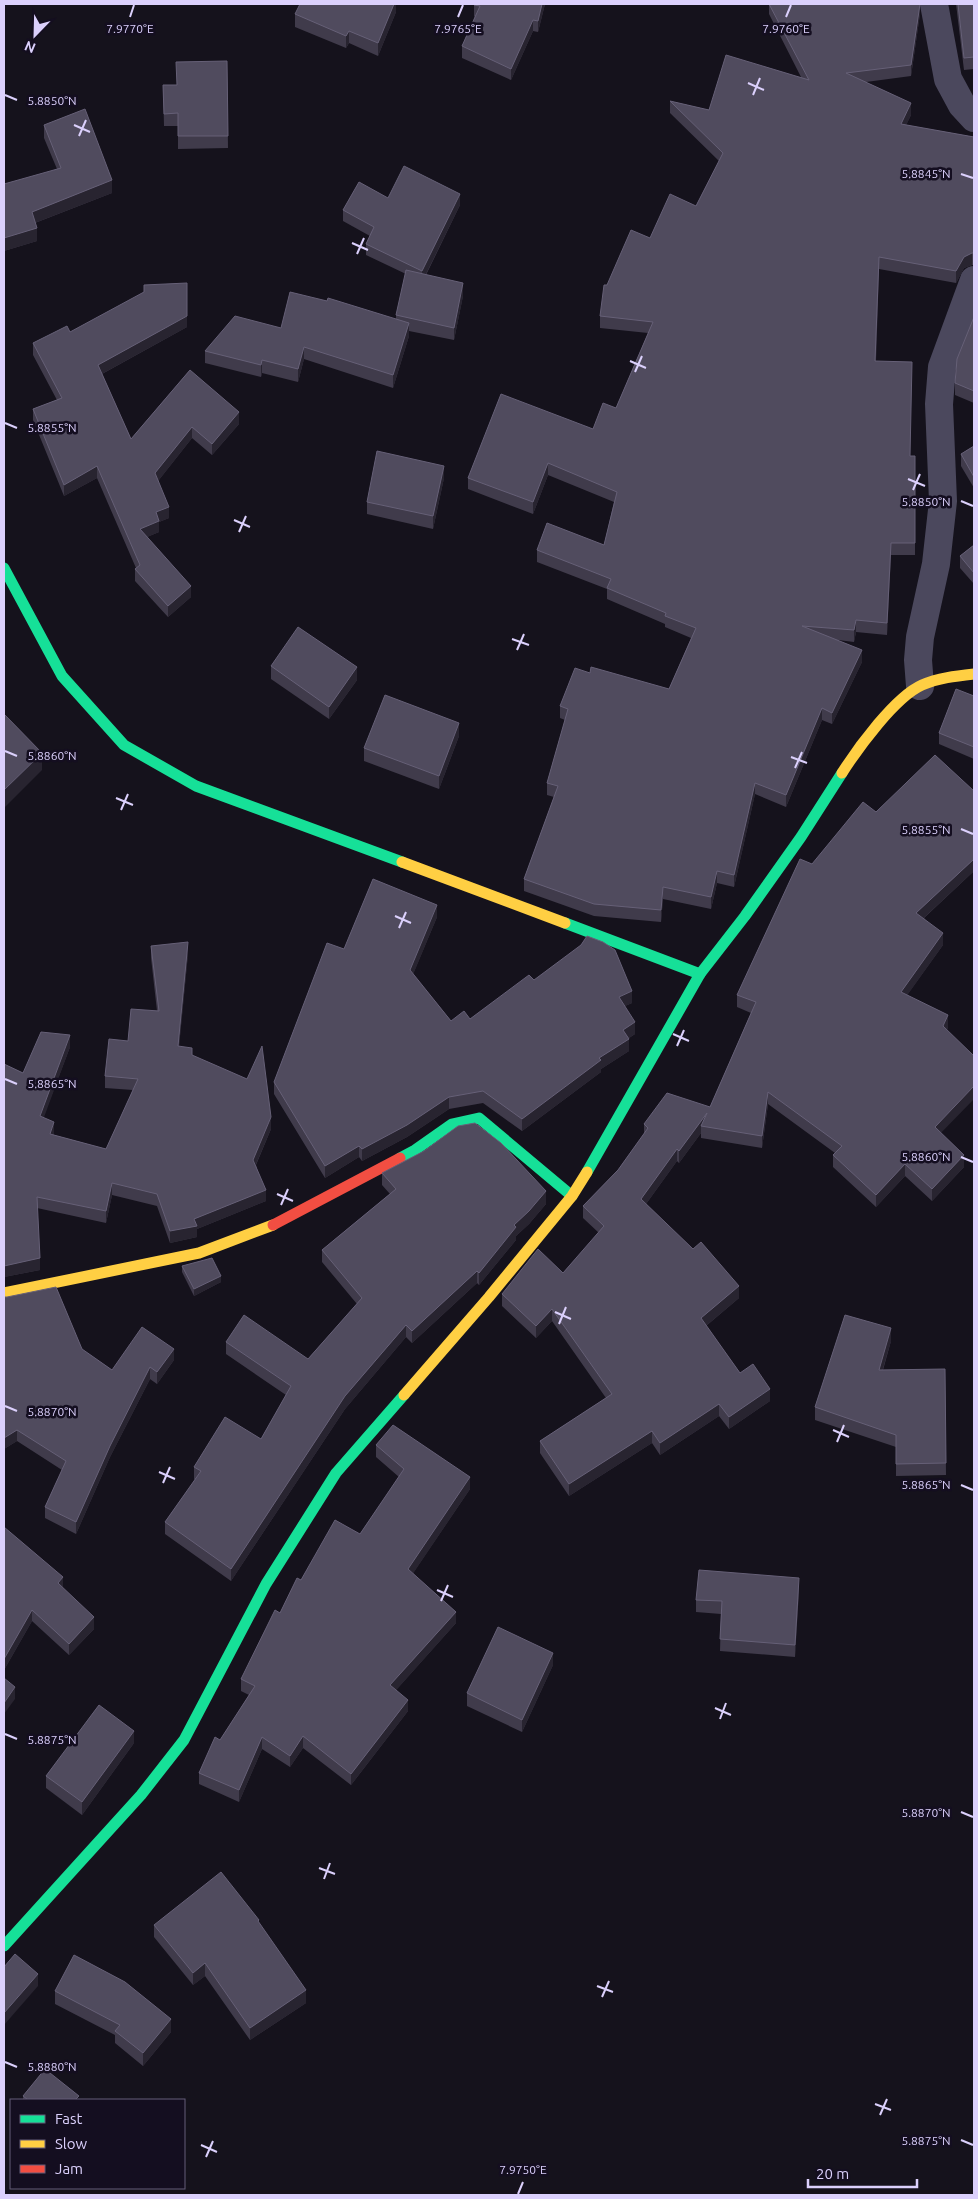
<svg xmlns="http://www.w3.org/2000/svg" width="978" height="2199" font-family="Ubuntu,sans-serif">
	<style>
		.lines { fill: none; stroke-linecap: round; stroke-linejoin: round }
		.street { stroke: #4b485d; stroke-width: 28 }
		.fast { stroke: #16e098; stroke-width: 11 }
		.slow { stroke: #ffcf43; stroke-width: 11 }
		.jam { stroke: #f24e42; stroke-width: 11 }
		.wall { fill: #403b4b }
		.shaded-wall { fill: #282430 }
		.building { fill: #504b5e; stroke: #666077 }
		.ticks { fill: none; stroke: #dbd0fc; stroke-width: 2 }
		.ticks-label { font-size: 12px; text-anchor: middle; fill: #dbd0fc; stroke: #140e20; stroke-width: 5; stroke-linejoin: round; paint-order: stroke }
	</style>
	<rect width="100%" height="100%" fill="#15121c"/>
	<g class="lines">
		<g class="street">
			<polyline points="934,4 948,79 962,105 974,118"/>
			<polyline points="920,686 918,660 920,637 936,564 943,501 939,404 942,367 974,280"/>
		</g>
		<g class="fast">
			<polyline points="4,568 62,676 124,745 196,786 402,862"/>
			<polyline points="565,923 700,974"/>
			<polyline points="400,1158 415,1150 452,1124 479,1118 572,1196"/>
			<polyline points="587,1172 700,974 745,916 801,837 842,773"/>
			<polyline points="4,1946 141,1795 184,1740 266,1584 336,1473 404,1395"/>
		</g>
		<g class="slow">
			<path d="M842,773C858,748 895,697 922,685C938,678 956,676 974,674"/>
			<polyline points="402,862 565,923"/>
			<polyline points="4,1293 199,1253 273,1225"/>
			<polyline points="404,1395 489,1297 572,1196 587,1172"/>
		</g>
		<polyline class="jam" points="273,1225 400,1158"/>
	</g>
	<g class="wall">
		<polygon points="396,4 396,12 378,56 349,43 346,48 295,27 295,14"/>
		<polygon points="474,4 545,4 538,32 533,31 511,80 462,58 462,46 475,17 474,16"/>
		<polygon points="769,4 920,4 920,14 911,76 866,82 911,115 906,125 974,137 974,265 972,265 964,268 956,283 879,269 876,361 910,456 915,456 915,555 891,555 887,635 856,632 854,642 838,640 862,662 832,724 822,720 786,807 755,794 734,887 717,883 711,909 663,899 661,922 594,916 524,891 524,879 554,797 547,795 547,783 565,720 560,718 560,706 590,673 669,689 691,638 665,627 665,624 607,599 607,589 537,562 537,550 604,545 614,502 548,475 533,514 468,489 468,478 593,429 616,408 648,333 600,328 600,316 607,285 650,238 696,206 719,161 670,113 670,101 709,110 801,77 769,14"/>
		<polygon points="956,4 974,4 974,69 964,70"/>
		<polygon points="227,61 228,148 178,149 178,126 164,126 163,85 177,85"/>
		<polygon points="44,125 112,193 35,223 37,241 4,251 57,169 44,138"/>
		<polygon points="388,198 460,205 426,275 463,296 454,340 409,331 409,336 393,388 304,359 298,382 262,373 261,377 205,363 205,351 281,328 396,319 396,315 406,274 366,255 366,244 370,236 343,221 343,210"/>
		<polygon points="974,317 974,403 955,395 955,383"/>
		<polygon points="187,327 102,374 131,439 190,370 239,424 212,455 192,438 158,481 169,518 159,522 159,532 147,537 191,597 168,617 135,581 135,569 136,568 97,478 64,496 33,420 33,409 57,400 33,355 33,343 70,332"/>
		<polygon points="974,446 974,488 961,466 961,454"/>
		<polygon points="444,478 433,529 367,514 367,502"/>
		<polygon points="974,545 974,584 960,568 960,556"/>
		<polygon points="271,666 357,680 329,719 271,679"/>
		<polygon points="974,696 974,759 939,744 939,733"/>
		<polygon points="459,736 439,789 364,761 364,748"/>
		<polygon points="974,791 974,871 924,918 943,945 907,995 948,1027 947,1030 941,1133 964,1167 932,1201 905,1176 876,1207 833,1167 833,1155 835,1153 768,1104 762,1148 701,1138 701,1133 679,1163 677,1161 646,1204 739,1298 706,1326 740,1373 770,1401 729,1429 719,1416 660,1455 652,1443 569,1496 540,1453 540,1441 606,1398 552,1321 536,1338 502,1306 502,1294 563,1273 599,1233 583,1218 583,1206 618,1170 644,1134 644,1124 710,1107 751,1013 737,1007 737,995 812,864 876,812"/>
		<polygon points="437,917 413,974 451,1021 470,1019 534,980 632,1003 625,1006 635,1034 629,1038 629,1051 601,1069 601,1072 522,1131 483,1103 449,1109 407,1137 362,1161 359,1157 325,1178 274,1094 274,1082 344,949"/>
		<polygon points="151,946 188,954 179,1046 192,1056 271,1129 256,1165 266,1201 197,1229 197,1237 170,1243 157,1206 112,1195 106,1223 37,1208 40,1270 4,1277 4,1064 23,1073 70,1047 43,1118 54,1134 54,1135 106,1149 133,1090 105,1088 105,1076 128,1041 157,1011 151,958"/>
		<polygon points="382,1173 546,1204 529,1224 516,1236 516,1240 479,1285 477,1283 412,1343 406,1337 345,1409 231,1581 165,1534 165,1522 195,1480 194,1479 194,1467 261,1439 286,1395 226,1354 226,1342 308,1359 357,1304 322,1262 322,1250 390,1194 382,1185"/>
		<polygon points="182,1266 221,1282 194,1296 182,1272"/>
		<polygon points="4,1297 112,1370 174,1360 157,1384 150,1379 110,1457 76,1534 45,1518 45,1507 62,1470 17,1441 4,1449"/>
		<polygon points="891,1341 883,1370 945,1369 946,1475 896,1476 896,1447 815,1420 815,1407"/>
		<polygon points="376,1445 470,1489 413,1573 456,1623 396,1690 408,1711 351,1785 303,1748 290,1767 262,1749 239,1802 199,1784 199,1773 249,1695 241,1691 241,1679 280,1613 301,1580 360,1534 399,1477 376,1457"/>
		<polygon points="4,1527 63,1588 94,1629 69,1655 32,1621 4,1670"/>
		<polygon points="799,1590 795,1657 720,1651 721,1614 696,1612 696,1600"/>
		<polygon points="553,1665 522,1732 467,1706 467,1693"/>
		<polygon points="134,1743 82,1815 46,1788 46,1776"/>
		<polygon points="259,1924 306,2003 250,2040 205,1976 193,1985 154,1937 154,1925"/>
		<polygon points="55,1991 171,2032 143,2066 115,2043 115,2035 55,2004"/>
		<polygon points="23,2096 79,2100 23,2100"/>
	</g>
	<g class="shaded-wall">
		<polygon points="394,4 396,4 396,12 378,56 378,43"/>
		<polygon points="542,4 545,4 538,32 538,21"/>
		<polygon points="920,4 920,14 911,76 911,65"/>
		<polygon points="533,20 533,31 511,80 511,69"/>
		<polygon points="349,31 349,43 346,48 346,36"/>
		<polygon points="911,103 911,115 901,136 901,124"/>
		<polygon points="112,180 112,193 32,224 32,212"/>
		<polygon points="460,194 460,205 422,282 422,271"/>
		<polygon points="37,228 37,241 4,251 4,238"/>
		<polygon points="972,253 972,265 964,268 956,283 956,271 964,257"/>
		<polygon points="879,257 879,269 875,373 875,361"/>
		<polygon points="463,283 463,296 454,340 454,328"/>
		<polygon points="187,316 187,327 98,376 98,365"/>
		<polygon points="409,323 409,336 393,388 393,375"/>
		<polygon points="304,347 304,359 298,382 298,369"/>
		<polygon points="262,360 262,373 261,377 261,365"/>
		<polygon points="239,412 239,424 212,455 212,444"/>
		<polygon points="192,427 192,438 155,485 155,473"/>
		<polygon points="548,463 548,475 533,514 533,502"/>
		<polygon points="97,466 97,478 64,496 64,485"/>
		<polygon points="444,466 444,478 433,529 433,516"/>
		<polygon points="169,507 169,518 159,522 159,532 140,540 140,529 156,512"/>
		<polygon points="891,543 891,555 887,635 887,623"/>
		<polygon points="191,586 191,597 168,617 168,606"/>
		<polygon points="856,620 856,632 854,642 854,630"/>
		<polygon points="862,650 862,662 832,724 832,713"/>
		<polygon points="357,667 357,680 329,719 329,707"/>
		<polygon points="822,708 822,720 786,807 786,795"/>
		<polygon points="459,723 459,736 439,789 439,776"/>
		<polygon points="42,753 42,770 4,808 4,790"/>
		<polygon points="755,783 755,794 734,887 734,875"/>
		<polygon points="974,859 974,871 916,925 916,913"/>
		<polygon points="717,871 717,883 711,909 711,897"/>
		<polygon points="663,887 663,899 661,922 661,910"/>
		<polygon points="437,905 437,917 410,982 410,970"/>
		<polygon points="943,933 943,945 901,1004 901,992"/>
		<polygon points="188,942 188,954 178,1058 178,1046"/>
		<polygon points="632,991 632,1003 619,1009 619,997"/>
		<polygon points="948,1015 948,1027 943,1038 943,1026"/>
		<polygon points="635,1022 635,1034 623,1042 623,1030"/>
		<polygon points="70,1035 70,1047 40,1128 40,1116"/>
		<polygon points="629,1039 629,1051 601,1069 601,1072 522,1131 522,1119 599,1058"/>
		<polygon points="974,1086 974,1099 935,1139 935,1127"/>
		<polygon points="768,1092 768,1104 762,1148 762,1136"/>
		<polygon points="449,1097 449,1109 407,1137 362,1161 362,1149"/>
		<polygon points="707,1113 701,1126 701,1133 679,1163 679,1151"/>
		<polygon points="271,1117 271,1129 253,1171 253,1160"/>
		<polygon points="54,1122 54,1134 50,1146 50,1134"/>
		<polygon points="359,1146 359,1157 325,1178 325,1166"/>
		<polygon points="677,1149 677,1161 641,1211 641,1199"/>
		<polygon points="964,1155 964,1167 932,1201 932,1189"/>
		<polygon points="905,1164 905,1176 876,1207 876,1195"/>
		<polygon points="112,1183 112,1195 106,1223 106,1211"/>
		<polygon points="266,1190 266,1201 197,1229 197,1237 170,1243 170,1231 194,1219"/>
		<polygon points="546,1191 546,1204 529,1224 516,1236 516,1240 479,1285 479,1273 514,1225"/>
		<polygon points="40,1258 40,1270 4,1277 4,1266"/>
		<polygon points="477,1271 477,1283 412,1343 412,1331"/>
		<polygon points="221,1276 221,1282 194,1296 194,1289"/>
		<polygon points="739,1286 739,1298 701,1330 701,1318"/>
		<polygon points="552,1309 552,1321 536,1338 536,1326"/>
		<polygon points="406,1325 406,1337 345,1409 231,1581 231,1569 345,1396"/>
		<polygon points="891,1328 891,1341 879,1382 879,1370"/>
		<polygon points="174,1349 174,1360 157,1384 157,1372"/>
		<polygon points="150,1367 150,1379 110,1457 76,1534 76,1522 110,1446"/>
		<polygon points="770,1389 770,1401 729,1429 729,1417"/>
		<polygon points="719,1404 719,1416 660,1455 660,1443"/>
		<polygon points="17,1430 17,1441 4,1449 4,1438"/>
		<polygon points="652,1431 652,1443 569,1496 569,1484"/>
		<polygon points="470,1477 470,1489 408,1581 408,1569"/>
		<polygon points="63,1577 63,1588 58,1583"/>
		<polygon points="799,1578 799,1590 795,1657 795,1645"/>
		<polygon points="32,1610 32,1621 4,1670 4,1659"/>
		<polygon points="456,1612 456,1623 390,1697 390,1685"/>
		<polygon points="94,1617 94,1629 69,1655 69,1644"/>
		<polygon points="553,1653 553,1665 522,1732 522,1720"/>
		<polygon points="15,1687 15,1699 4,1714 4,1703"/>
		<polygon points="408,1700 408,1711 351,1785 351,1774"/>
		<polygon points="134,1731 134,1743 82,1815 82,1802"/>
		<polygon points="303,1736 303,1748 290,1767 290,1756"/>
		<polygon points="262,1737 262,1749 239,1802 239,1790"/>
		<polygon points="205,1963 205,1976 193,1985 193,1973"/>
		<polygon points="38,1974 38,1986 4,2025 4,2013"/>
		<polygon points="306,1990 306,2003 250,2040 250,2028"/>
		<polygon points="171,2019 171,2032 143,2066 143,2053"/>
	</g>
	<g class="building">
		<polygon points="300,4 394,4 378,43 349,31 346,36 295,14"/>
		<polygon points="474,4 542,4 538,21 533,20 511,69 462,46 480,6 474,5"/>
		<polygon points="769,4 920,4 911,65 846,73 911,103 901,124 974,137 974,253 972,253 964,257 956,271 879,257 875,361 912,362 910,456 915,456 915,543 891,543 887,623 856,620 854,630 802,626 862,650 832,713 822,708 786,795 755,783 734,875 717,871 711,897 663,887 661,910 594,904 524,879 558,786 547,783 568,709 560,706 575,668 590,673 591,667 669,689 696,628 665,616 666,613 607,588 611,579 537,550 547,523 604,545 617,492 548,463 533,502 468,478 501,394 593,429 603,403 616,408 653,322 600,316 604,285 607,285 631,230 650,238 670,194 696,206 723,153 670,101 709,110 726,55 809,80"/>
		<polygon points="958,4 974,4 974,57 964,58"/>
		<polygon points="227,61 228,136 178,136 178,113 164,114 163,85 177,85 176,62"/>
		<polygon points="85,109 112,180 32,212 37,228 4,238 4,184 61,168 44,125"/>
		<polygon points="404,166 460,194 422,271 366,244 374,227 343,210 359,182 388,198"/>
		<polygon points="406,270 463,283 454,328 396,315"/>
		<polygon points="187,283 187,316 98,365 131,439 190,370 239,412 212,444 192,427 155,473 169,507 156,512 159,521 140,529 191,586 168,606 135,569 140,565 97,466 64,485 33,409 62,398 33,343 67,326 70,332 144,292 144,285"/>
		<polygon points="290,292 327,301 328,298 409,323 393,375 304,347 298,369 262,360 261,365 205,351 235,316 281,328"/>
		<polygon points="974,317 974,391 955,383 957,359"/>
		<polygon points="974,446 974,477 961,454"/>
		<polygon points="377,451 444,466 433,516 367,502"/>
		<polygon points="974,545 974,573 960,556"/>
		<polygon points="298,627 357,667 329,707 271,666"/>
		<polygon points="956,689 974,696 974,747 939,733"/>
		<polygon points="385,695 459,723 439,776 364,748"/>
		<polygon points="4,714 42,753 4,790"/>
		<polygon points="935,755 974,791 974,859 916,913 943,933 901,992 948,1015 943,1026 974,1056 974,1086 935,1127 964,1155 932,1189 905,1164 876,1195 833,1155 842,1146 768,1092 762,1136 701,1126 707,1113 679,1151 677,1149 641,1199 693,1249 701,1242 739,1286 701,1318 740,1373 753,1364 770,1389 729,1417 719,1404 660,1443 652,1431 569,1484 540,1441 612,1394 552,1309 536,1326 502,1294 538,1249 563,1273 604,1226 583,1206 618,1170 648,1128 644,1124 667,1093 710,1107 756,1002 737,995 800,859 812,864 863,802 876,812"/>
		<polygon points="373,879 437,905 410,970 451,1021 464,1011 470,1019 529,975 534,980 581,945 587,936 603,942 615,950 632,991 619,997 635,1022 623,1030 629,1039 599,1058 601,1060 522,1119 483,1091 449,1097 407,1125 362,1149 359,1146 325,1166 274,1082 327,943 344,949"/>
		<polygon points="188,942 178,1046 192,1048 192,1055 247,1079 262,1046 271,1117 253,1160 266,1190 194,1219 197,1226 170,1231 157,1194 112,1183 106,1211 37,1197 40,1258 4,1266 4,1064 23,1073 41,1032 70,1035 40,1116 54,1122 50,1134 106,1149 138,1079 105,1076 109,1039 128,1041 131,1009 159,1011 151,946"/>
		<polygon points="475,1123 501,1143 546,1191 529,1211 514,1225 516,1227 479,1273 477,1271 412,1331 406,1325 345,1396 231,1569 165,1522 201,1471 194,1467 225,1417 261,1439 291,1386 226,1342 244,1315 308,1359 362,1298 322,1250 396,1189 382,1173 424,1151 458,1126"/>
		<polygon points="212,1258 221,1276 194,1289 182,1266"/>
		<polygon points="56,1287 82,1349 112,1370 142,1327 174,1349 157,1372 150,1367 110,1446 76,1522 45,1507 66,1461 17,1430 4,1438 4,1297 7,1297"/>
		<polygon points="845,1315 891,1328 879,1370 945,1369 946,1463 896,1464 896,1435 815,1407"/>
		<polygon points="393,1425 470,1477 408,1569 456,1612 390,1685 408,1700 351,1774 303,1736 290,1756 262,1737 239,1790 199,1773 215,1737 220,1740 255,1686 241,1679 275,1610 280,1613 297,1578 301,1580 335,1520 360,1534 404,1469 376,1445"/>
		<polygon points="4,1527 63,1577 58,1583 94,1617 69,1644 32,1610 4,1659"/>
		<polygon points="699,1570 799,1578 795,1645 720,1639 722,1601 696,1600"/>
		<polygon points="498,1627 553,1653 522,1720 467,1693"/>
		<polygon points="4,1678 15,1687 4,1703"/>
		<polygon points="99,1705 134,1731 82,1802 46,1776"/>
		<polygon points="221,1872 259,1920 258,1921 306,1990 250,2028 205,1963 193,1973 154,1925"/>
		<polygon points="15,1954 38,1974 4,2013 4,1967"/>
		<polygon points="74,1955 125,1982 171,2019 143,2053 115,2031 120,2025 55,1991"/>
		<polygon points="45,2069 79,2096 76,2099 78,2100 28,2100 23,2096"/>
	</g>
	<path class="ticks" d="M130,17L134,5M458,17L463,5M786,17L791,5M748,83L764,90M5,95L17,100M753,95L760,78M74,125L90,132M79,136L86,120M961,174L973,178M352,243L368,250M357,254L364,238M630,361L646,368M635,372L642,356M5,423L17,428M908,479L925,486M913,490L920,474M961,501L973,506M234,520L250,527M239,532L246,516M512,639L529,645M517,650L524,634M5,751L17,756M791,757L807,763M795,768L802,752M116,798L133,805M121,810L128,794M961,829L973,834M395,916L411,923M399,928L406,912M673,1034L689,1041M677,1046L684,1030M5,1079L17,1084M961,1157L973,1162M277,1194L293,1201M281,1205L288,1189M555,1312L571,1319M559,1324L566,1307M5,1406L17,1411M833,1430L849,1437M837,1442L844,1425M159,1472L175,1479M163,1483L170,1467M961,1485L973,1490M437,1590L453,1597M441,1601L448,1585M715,1708L731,1715M720,1719L726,1703M5,1734L17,1739M961,1812L973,1817M319,1868L335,1874M324,1879L330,1863M597,1986L613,1992M602,1997L609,1981M5,2062L17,2067M875,2104L891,2110M880,2115L887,2099M961,2140L973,2145M201,2145L217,2152M206,2157L213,2141M518,2194L523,2182"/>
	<g class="ticks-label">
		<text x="130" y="33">7.9770°E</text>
		<text x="458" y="33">7.9765°E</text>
		<text x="786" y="33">7.9760°E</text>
		<text x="52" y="105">5.8850°N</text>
		<text x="926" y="178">5.8845°N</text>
		<text x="52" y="432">5.8855°N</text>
		<text x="926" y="506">5.8850°N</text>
		<text x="52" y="760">5.8860°N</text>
		<text x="926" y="834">5.8855°N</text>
		<text x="52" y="1088">5.8865°N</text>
		<text x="926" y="1161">5.8860°N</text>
		<text x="52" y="1416">5.8870°N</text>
		<text x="926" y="1489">5.8865°N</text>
		<text x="52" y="1744">5.8875°N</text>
		<text x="926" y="1817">5.8870°N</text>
		<text x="52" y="2071">5.8880°N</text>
		<text x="926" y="2145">5.8875°N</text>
		<text x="523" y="2174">7.9750°E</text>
	</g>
	<rect width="978" height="2199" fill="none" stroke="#dbd0fc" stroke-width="10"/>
	<rect x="10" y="2099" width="175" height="90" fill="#140e20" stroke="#645c78"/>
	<rect x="20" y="2115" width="25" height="8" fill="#16e098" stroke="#645c78"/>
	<text x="55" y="2124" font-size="15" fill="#dbd0fc">Fast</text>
	<rect x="20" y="2140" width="25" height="8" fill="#ffcf43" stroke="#645c78"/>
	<text x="55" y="2149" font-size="15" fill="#dbd0fc">Slow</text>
	<rect x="20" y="2165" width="25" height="8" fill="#f24e42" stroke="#645c78"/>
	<text x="55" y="2174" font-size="15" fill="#dbd0fc">Jam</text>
	<g transform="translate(35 35) rotate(203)" stroke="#140e20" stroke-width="4" paint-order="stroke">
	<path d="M0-4L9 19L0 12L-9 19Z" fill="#dbd0fc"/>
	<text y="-8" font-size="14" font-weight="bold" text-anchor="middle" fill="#dbd0fc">N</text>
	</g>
	<path d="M808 2179v8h109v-8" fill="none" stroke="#dbd0fc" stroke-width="2.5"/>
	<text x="816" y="2179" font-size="15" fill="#dbd0fc" stroke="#140e20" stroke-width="4" paint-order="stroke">20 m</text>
</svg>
